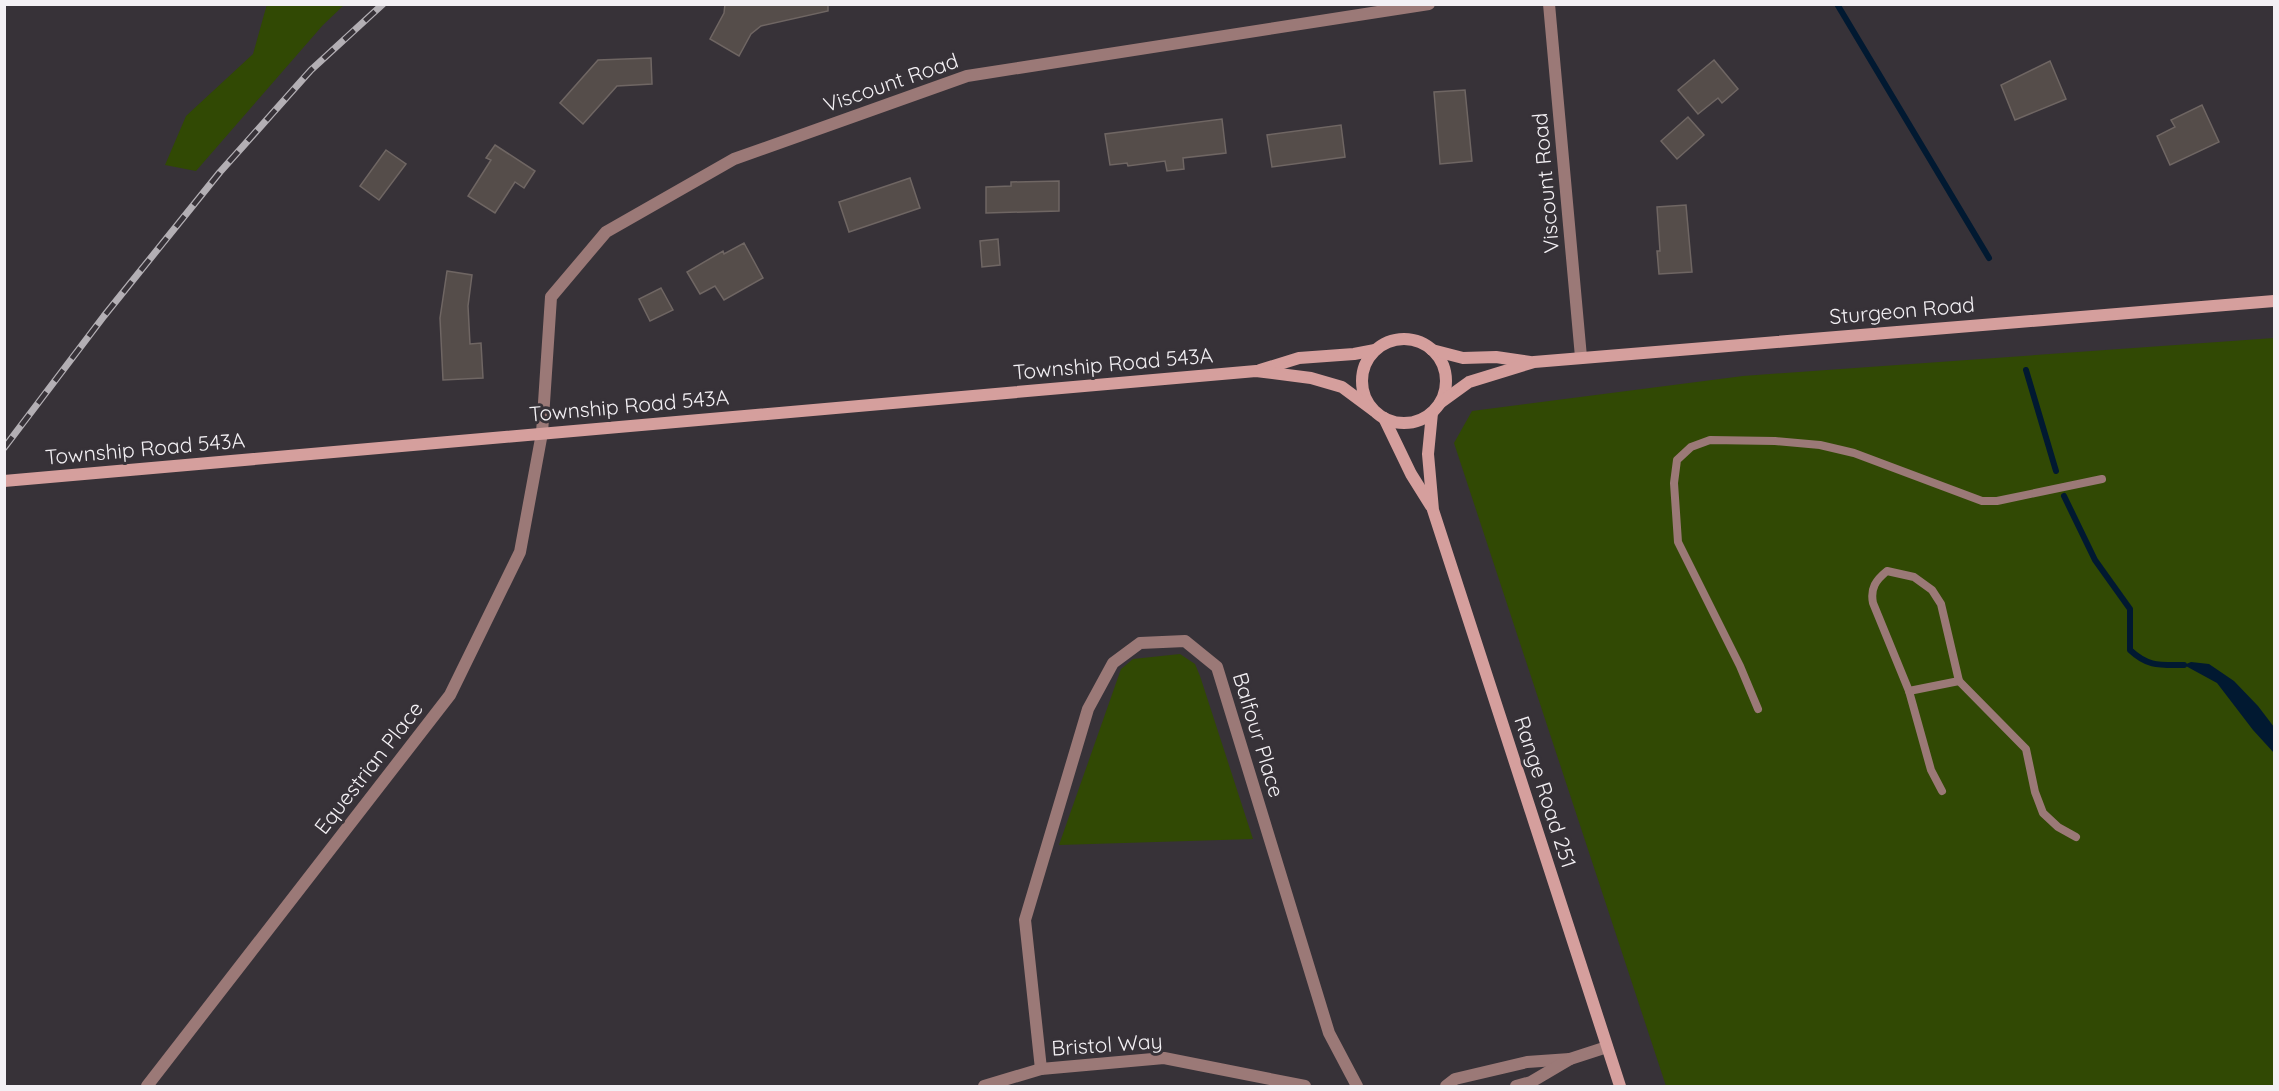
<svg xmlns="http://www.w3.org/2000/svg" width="2279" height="1091" font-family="Quicksand,sans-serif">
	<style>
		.green { fill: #314904 }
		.water { fill: #011931 }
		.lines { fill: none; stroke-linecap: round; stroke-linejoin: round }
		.stream { stroke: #011931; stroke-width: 6 }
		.building { fill: #554d4a; stroke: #6f6663; stroke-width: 1.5 }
		.service { stroke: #9b7977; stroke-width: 8 }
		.minor { stroke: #9b7977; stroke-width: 12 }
		.secondary { stroke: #d59f9d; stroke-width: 12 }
		.rail-casing { stroke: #b3afb4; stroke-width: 7 }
		.rail { stroke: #373238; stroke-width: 4.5; stroke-dasharray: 14; stroke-linecap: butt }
		.labels { text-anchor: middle; stroke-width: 6; stroke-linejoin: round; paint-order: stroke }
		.street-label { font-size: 21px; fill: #f3f0f4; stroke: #373238 }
	</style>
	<rect width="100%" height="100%" fill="#373238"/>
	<g class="green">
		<polygon points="267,4 344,5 323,25 196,171 165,165 186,116 253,54"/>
		<polygon points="2274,338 2274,1086 1666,1086 1454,443 1472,411 1743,376"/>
		<polygon points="1180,654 1195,664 1200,676 1253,839 1059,845 1121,669 1133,659"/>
	</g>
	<polygon class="water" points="2191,662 2209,664 2234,681 2258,706 2274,727 2274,753 2253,730 2217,683 2184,665"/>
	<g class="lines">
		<g class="stream">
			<polyline points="1837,4 1989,258"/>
			<polyline points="2026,370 2056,471"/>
			<path d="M2064,496L2095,560L2130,609V650C2148,667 2160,665 2184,665"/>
		</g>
	</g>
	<g class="building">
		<polygon points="725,4 828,4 828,11 761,26 751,34 739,56 710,39 724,13"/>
		<polygon points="651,58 652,84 617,86 583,124 560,103 598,60"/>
		<polygon points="1714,60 1738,89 1722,103 1718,98 1698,114 1678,90"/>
		<polygon points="2050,61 2066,99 2015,120 2001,85"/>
		<polygon points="1465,90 1472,161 1440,164 1434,92"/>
		<polygon points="2202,105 2219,142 2170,165 2157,136 2175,127 2171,120"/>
		<polygon points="1688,117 1704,135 1677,159 1661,141"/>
		<polygon points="1222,119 1226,153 1183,158 1184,169 1167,171 1165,161 1128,166 1127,163 1110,165 1105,134"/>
		<polygon points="1341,125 1345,157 1272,167 1267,135"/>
		<polygon points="495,145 535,171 524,188 515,182 495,213 468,196 491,160 486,158"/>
		<polygon points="386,150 406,164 379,200 360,186"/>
		<polygon points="910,178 920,208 849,232 839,202"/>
		<polygon points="1059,181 1059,211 986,213 986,187 1011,186 1011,182"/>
		<polygon points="1686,205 1692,272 1659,274 1657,251 1660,251 1657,207"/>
		<polygon points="998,239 1000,265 982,267 980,241"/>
		<polygon points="744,243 763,278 724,300 715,286 700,294 687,272 723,251 724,254"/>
		<polygon points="447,271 472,275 468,306 470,344 481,343 483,378 443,380 440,318"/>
		<polygon points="661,288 673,310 650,321 639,299"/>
	</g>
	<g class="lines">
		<g class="service">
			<polyline points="1909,691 1959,681"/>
			<polyline points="1758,709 1740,666 1678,542 1674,483 1677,460 1691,447 1710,440 1775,441 1820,445 1854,453 1982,501 1997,501 2102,479"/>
			<path d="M1942,791L1931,770L1909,691L1873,603C1870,588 1876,580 1887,571L1914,577L1932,590L1941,604L1959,681L2026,749L2035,792L2043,813L2058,827L2076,837"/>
		</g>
		<g class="minor">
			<polyline points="1549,4 1581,357"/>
			<polyline points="1041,1069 1025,920 1088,709 1113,663 1140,643 1185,641 1217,667 1329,1033 1357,1086"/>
			<polyline points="147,1086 450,695 520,552 542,433 551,297 606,232 734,159 967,76 1429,4"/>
			<polyline points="984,1086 1041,1069 1164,1058 1305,1086"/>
			<polyline points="1446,1086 1455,1079 1527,1062 1570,1059"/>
			<polyline points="1516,1086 1531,1082 1570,1059 1607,1047"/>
		</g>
		<g class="secondary">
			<circle cx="1404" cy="381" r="42"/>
			<polyline points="1432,350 1463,358 1496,357 1530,362"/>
			<polyline points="1260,370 1299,358 1354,354 1375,350"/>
			<polyline points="1440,403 1469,382 1534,362 2274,301"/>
			<polyline points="1432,413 1428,454 1433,510 1620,1086"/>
			<polyline points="1384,418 1411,474 1431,506"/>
			<polyline points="4,481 1256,371 1311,378 1342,387 1373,410"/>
		</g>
		<defs>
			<polyline id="rail" points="4,448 104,316 220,172 311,70 383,4"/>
		</defs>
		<use href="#rail" class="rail-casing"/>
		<use href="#rail" class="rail"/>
	</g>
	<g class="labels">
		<g class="street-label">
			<text transform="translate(891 83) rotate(-19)" y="7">Viscount Road</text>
			<text transform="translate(1546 183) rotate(-95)" y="7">Viscount Road</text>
			<text transform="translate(1902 311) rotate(-5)" y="7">Sturgeon Road</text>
			<text transform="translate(1113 364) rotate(-5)" y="7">Township Road 543A</text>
			<text transform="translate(629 406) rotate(-5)" y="7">Township Road 543A</text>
			<text transform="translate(145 449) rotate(-5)" y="7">Township Road 543A</text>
			<text transform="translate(1258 735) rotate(73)" y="7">Balfour Place</text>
			<text transform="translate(369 768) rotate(-52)" y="7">Equestrian Place</text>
			<text transform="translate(1545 792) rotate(72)" y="7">Range Road 251</text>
			<text transform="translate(1107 1045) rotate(-4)" y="7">Bristol Way</text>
		</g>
	</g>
	<rect width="2279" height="1091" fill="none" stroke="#f3f0f4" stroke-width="12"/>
</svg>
